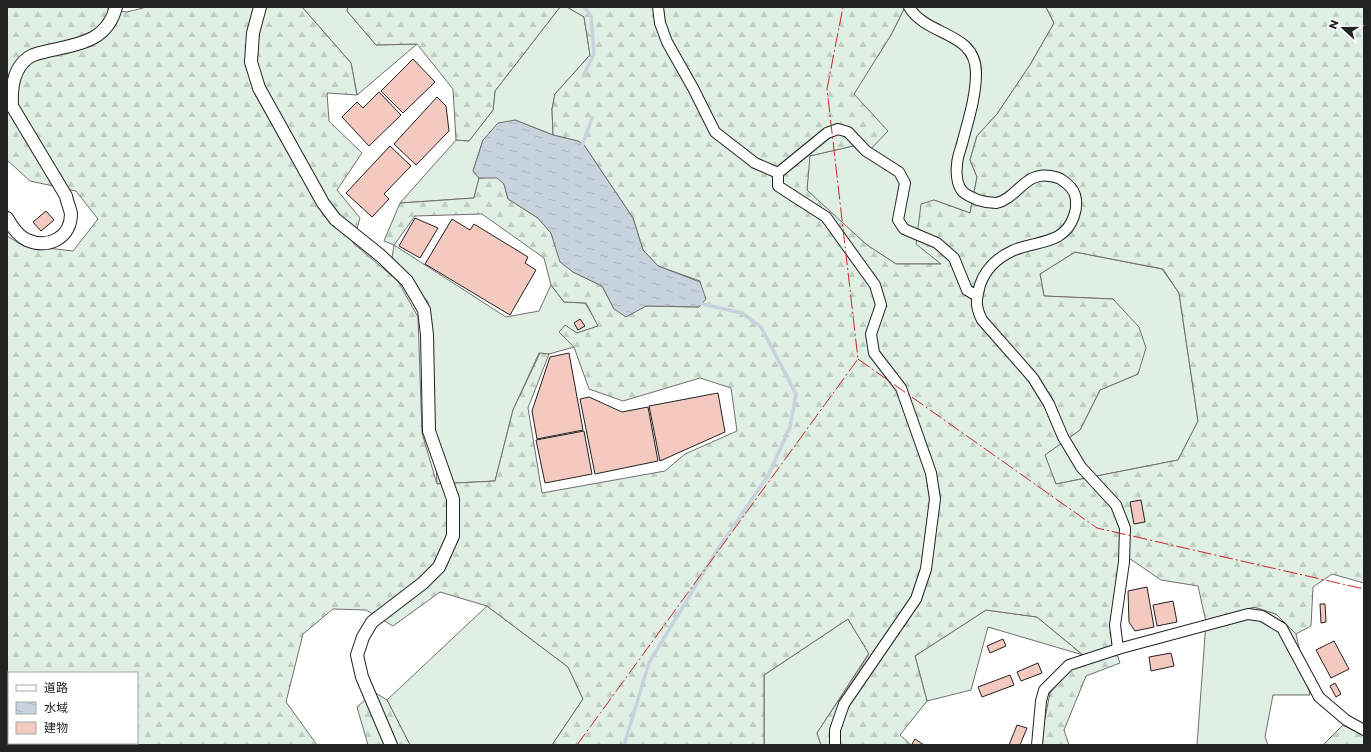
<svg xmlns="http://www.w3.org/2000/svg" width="1371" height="752" font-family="Montserrat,'Noto Sans JP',sans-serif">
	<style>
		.grass { fill: #e0efe3; stroke: #6f6f6f }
		.forest { fill: url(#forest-firs); stroke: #6f6f6f; fill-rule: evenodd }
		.water { fill: url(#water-ripples); stroke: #6f6f6f }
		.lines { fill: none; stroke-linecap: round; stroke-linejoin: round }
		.stream { stroke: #c7d3dd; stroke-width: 3.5 }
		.building { fill: #f3c9c0; stroke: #222 }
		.minor-casing { stroke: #222; stroke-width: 12 }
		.tertiary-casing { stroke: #222; stroke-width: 14 }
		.minor { stroke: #fff; stroke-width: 10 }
		.tertiary { stroke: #fff; stroke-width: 12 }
		.power { stroke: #c62828; stroke-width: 1; stroke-dasharray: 14 3 2 3; stroke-linecap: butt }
	</style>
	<defs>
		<pattern id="forest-firs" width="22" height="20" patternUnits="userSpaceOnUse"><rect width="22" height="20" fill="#e0efe3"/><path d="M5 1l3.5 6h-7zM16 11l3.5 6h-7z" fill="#c0cdc2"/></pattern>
		<pattern id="water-ripples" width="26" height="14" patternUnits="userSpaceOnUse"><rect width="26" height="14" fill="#c7d3dd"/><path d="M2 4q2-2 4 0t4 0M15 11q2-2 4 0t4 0" fill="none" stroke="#abb5bd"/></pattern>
	</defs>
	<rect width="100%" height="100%" fill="#fff"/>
	<g class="grass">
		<polygon points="302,7 348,7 347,11 376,45 417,44 357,95 351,63"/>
		<polygon points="560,7 567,7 584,17 590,55 555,94 552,109 553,135 515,120 483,140 473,171 479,178 474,198 400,203 456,140 469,141 493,110 495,91"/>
		<polygon points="905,7 1046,7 1054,23 1030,65 997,114 977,136 970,160 977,177 970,213 934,200 942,264 896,264 867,245 807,191 809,156 853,146 853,94 891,35"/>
		<polygon points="394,245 506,317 539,311 551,285 564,302 585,303 599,326 577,333 559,332 574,347 549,354 539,353 513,410 495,481 437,484 428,302 392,258"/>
		<polygon points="1075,252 1162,269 1179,293 1198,421 1178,460 1056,484 1044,455 1080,430 1100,390 1138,374 1113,299 1044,296 1040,274"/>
		<polygon points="487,606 568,667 583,699 552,745 410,745 387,700"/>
		<polygon points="1254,607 1276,614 1296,634 1310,695 1273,695 1265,737 1268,745 1197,745 1206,622"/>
		<polygon points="986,610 1037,617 1083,655 988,627 971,690 927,701 915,656"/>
		<polygon points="848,619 869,653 817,733 821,745 764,745 764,675"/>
	</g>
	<g class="forest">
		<path d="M7,7H108V9L127,12L147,7H302L351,63L357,95L327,93L329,121L362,153L337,190L360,218L353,243L398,281L418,317L422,433L437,484L495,481L513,410L540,353L549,354L528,408L542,493L665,471L685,454L737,431L731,388L700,378L623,401L589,389L574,347L559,332L565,325L577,333L598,326L586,303L564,302L551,285L544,258L482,214L415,216L394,245L384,241L400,203L474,198L479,178L497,177L504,184L508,199L538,218L551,233L561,262L573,272L602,286L614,309L646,306L699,307L700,281L658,266L643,250L633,218L584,145L578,141L553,135L552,109L555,94L590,55L584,17L567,7H905L891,35L854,94L888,131L868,152L853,146L810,156L807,190L867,245L896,264H941L916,244L921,204L934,200L970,213L977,177L970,160L977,136L997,114L1030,65L1054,23L1046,7H1364V583L1332,574L1313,587L1311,626L1296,634L1276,614L1254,607L1206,622L1198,586L1161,580L1123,554L1110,633L1120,663L1086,676L1064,730L1069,745H1035L1040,743L1050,693L1083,655L1037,617L986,610L915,656L927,701L900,735L911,745H821L817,733L869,654L848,619L764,675V745H552L583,699L568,667L487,606L440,592L393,626L366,610L333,609L303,634L286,702L317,745H7V236L22,245L73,251L98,219L76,191L30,181L7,160ZM1075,252L1163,269L1179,293L1198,421L1178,460L1056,484L1045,455L1080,430L1100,390L1138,374L1146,348L1139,327L1113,299L1044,296L1040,274ZM9,673H137V743H9Z"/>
		<polygon points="348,7 560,7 495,91 493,110 469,141 456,140 453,89 417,44 376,45 347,11"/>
		<polygon points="374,692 387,700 410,745 368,745 357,707"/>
		<polygon points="1343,725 1364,736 1364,745 1323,745"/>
	</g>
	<polygon class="water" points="515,120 553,135 578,141 584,145 633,218 643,250 658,266 700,282 706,299 699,307 646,306 626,317 614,309 602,286 573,272 560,262 551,233 538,218 508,199 504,184 497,178 479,178 473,171 483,140 498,123"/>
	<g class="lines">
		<g class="stream">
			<polyline points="583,76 594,54 591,16 584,7"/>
			<polyline points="581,149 592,118"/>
			<polyline points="624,745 649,663 714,555 769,474 790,427 796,394 761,327 742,313 698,303"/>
		</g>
	</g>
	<g class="building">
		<polygon points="413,59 435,82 403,113 381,91"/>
		<polygon points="379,92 401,115 369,146 342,117 357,102 363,108"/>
		<polygon points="437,97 446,106 449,131 416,165 394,144"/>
		<polygon points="390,146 411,166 384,194 389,199 372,217 346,193"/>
		<polygon points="46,211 54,220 41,231 33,222"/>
		<polygon points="415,218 438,228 420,258 399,246"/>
		<polygon points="452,219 470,230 474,224 528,257 525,263 536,270 510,315 425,264"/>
		<polygon points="580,319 585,326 578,330 574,323"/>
		<polygon points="569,353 583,430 537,439 532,411 550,357"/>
		<polygon points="718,393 725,432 660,461 649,406"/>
		<polygon points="589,397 622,412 648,407 658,461 595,474 580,399"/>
		<polygon points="584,431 592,474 545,483 536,440"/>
		<polygon points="1141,500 1145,522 1134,524 1130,502"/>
		<polygon points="1147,587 1154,627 1135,631 1129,622 1128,591"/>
		<polygon points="1173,601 1177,622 1157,626 1153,605"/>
		<polygon points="1320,604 1325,604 1326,622 1321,623"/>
		<polygon points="1003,639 1006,646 990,653 987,646"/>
		<polygon points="1334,641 1349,669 1331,678 1316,650"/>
		<polygon points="1171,653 1174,666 1151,671 1149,657"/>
		<polygon points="1038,663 1042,673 1021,681 1017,672"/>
		<polygon points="1010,675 1014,685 982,697 978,687"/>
		<polygon points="1335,683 1341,694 1336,697 1330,686"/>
		<polygon points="1017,725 1027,728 1020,745 1009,745"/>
		<polygon points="915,739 924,745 914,745 912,744"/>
	</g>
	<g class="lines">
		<defs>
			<g id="minor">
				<polyline points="658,7 660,23 667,42 693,88 715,132 755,163 778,173"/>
				<path d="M909,7C927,37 976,31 976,73C976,97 968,121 962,144C960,151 957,158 957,165C956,173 957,184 962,191C966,195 973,198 978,200C984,202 989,203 996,203C1017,199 1025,171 1050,176C1055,177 1058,177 1062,180C1068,184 1073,188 1075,195C1077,202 1076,210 1074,216C1064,246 1035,240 1012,251C997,258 985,270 980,285C976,300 975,306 982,320L1033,378L1049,404L1063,437L1081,467L1116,505L1125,528L1124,562L1115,625L1118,649"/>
				<polyline points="778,173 778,186 826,217 875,285 881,305 871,334 874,353 901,388 931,473 935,499 926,569 916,599 844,704 835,730 835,745"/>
				<polyline points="778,173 827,133 838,129 848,132 866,151 899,172 905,183 898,220 904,229 937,243 954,258 967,290 977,296"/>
				<polyline points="1037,745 1041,701 1044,690 1069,665 1118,649 1248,614 1262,616 1282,628 1319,697 1346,720 1364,730"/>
			</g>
			<g id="tertiary">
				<polyline points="260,7 253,33 251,62 259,88 323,203 335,219 381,256 407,281 424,310 427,335 429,431 453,499 453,536 439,567 423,583 372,622 363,637 357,655 362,677 391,745"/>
				<path d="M7,218C12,227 18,236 27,240C48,249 71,238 71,214C70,208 67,202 66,196L12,106C11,87 14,64 33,55C38,53 44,52 48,51C78,44 107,42 116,7"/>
			</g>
		</defs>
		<use href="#minor" class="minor-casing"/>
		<use href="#tertiary" class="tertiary-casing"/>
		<use href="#minor" class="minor"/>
		<use href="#tertiary" class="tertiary"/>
		<g class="power">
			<polyline points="858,359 1097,528 1364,589"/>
			<polyline points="577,745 858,359 827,89 843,7"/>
		</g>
	</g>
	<rect width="1371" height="752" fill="none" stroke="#222222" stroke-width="16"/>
	<rect x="8" y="672" width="130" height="72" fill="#ffffff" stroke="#a7a7a7"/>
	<rect x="16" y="685" width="20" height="6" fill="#ffffff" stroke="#a7a7a7"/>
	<text x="44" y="692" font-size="12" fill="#222222">道路</text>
	<rect x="16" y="702" width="20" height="12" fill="url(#water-ripples)" stroke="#a7a7a7"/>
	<text x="44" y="712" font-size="12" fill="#222222">水域</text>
	<rect x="16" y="722" width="20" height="12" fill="#f3c9c0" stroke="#a7a7a7"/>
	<text x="44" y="732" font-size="12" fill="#222222">建物</text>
	<g transform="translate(1343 28) rotate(291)" stroke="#ffffff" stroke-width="3" paint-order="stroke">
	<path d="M0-3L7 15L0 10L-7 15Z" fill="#222222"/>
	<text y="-6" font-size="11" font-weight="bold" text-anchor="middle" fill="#222222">N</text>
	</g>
</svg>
